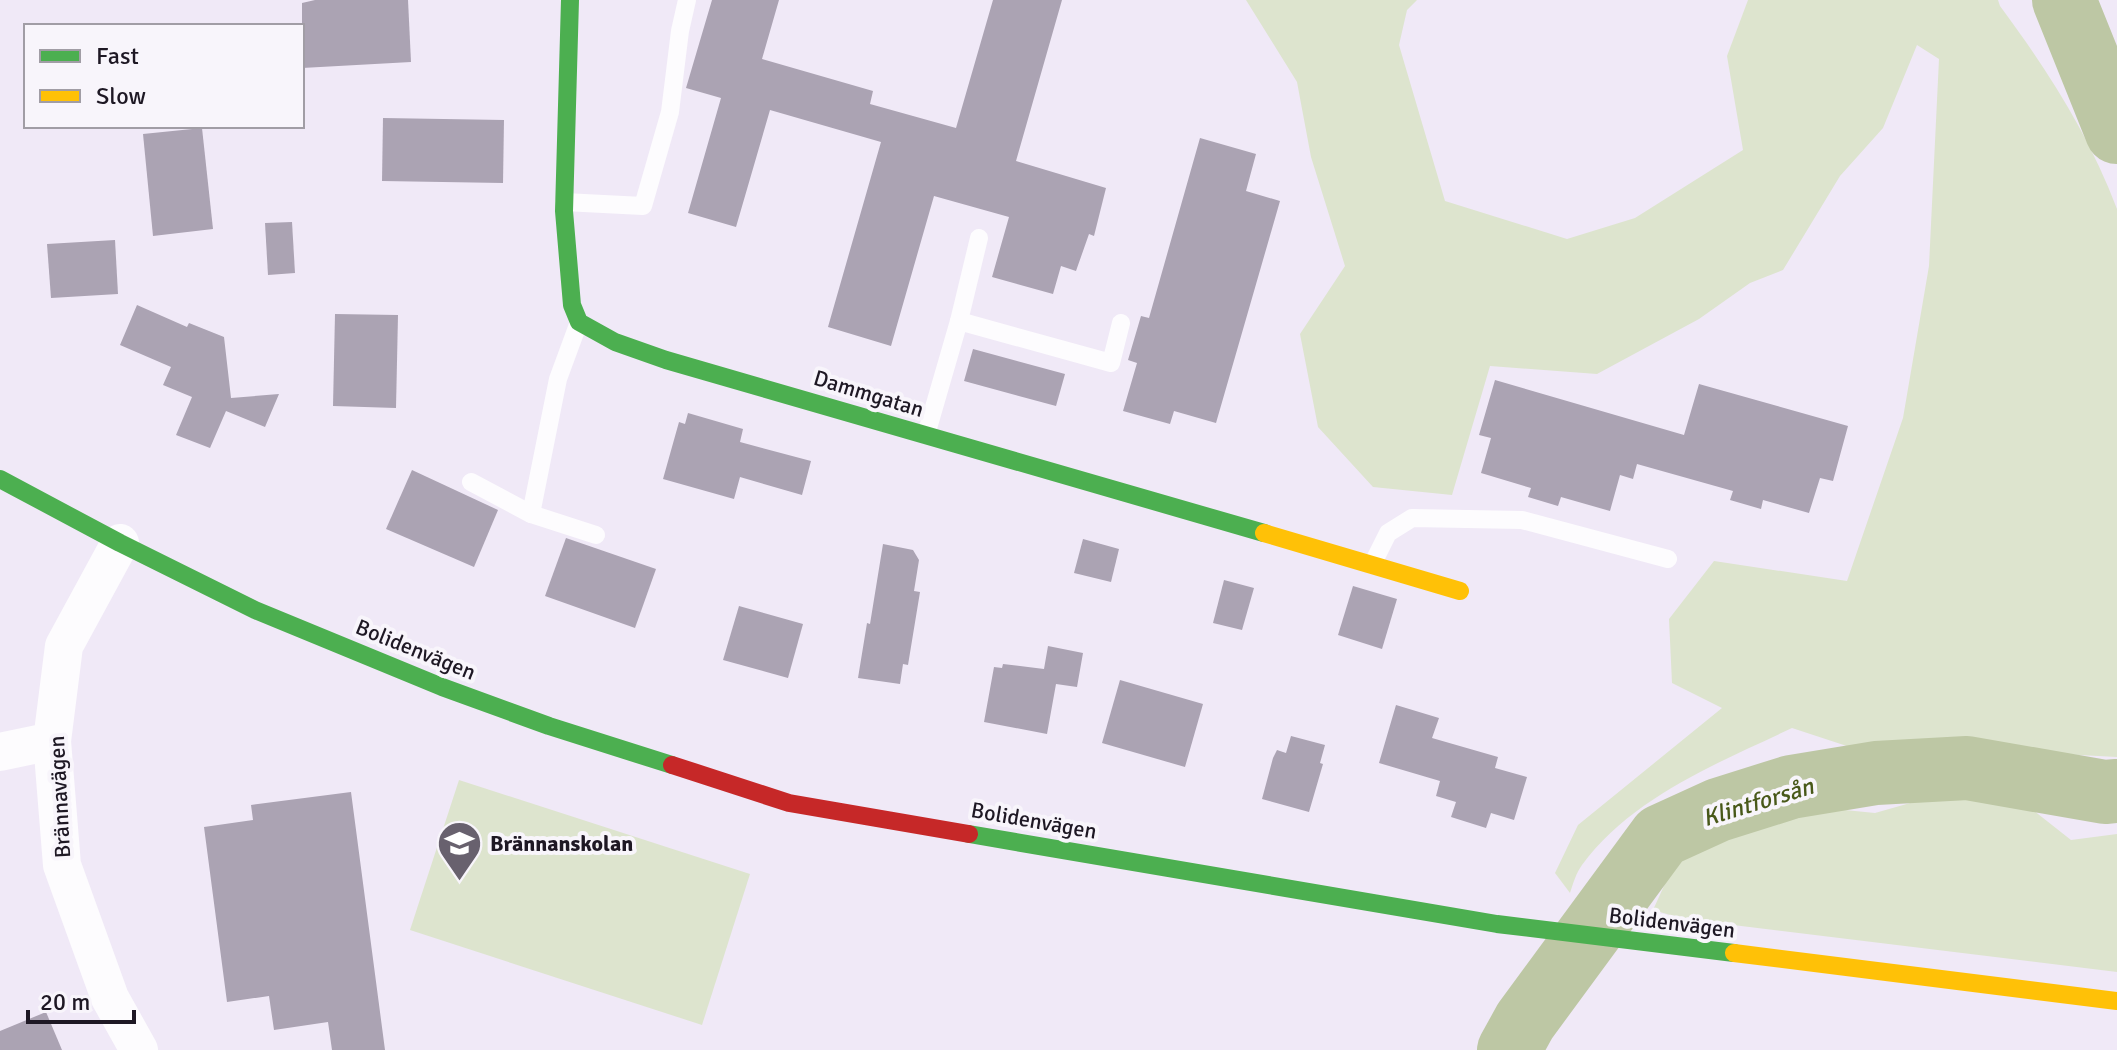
<svg xmlns="http://www.w3.org/2000/svg" width="2117" height="1050" font-family="Signika,sans-serif">
	<style>
		.green { fill: #dde4ce }
		.lines { fill: none; stroke-linecap: round; stroke-linejoin: round }
		.river { stroke: #bdc7a4; stroke-width: 64 }
		.building { fill: #aba3b3 }
		.lane { stroke: #fdfcfe; stroke-width: 18 }
		.street { stroke: #fdfcfe; stroke-width: 38 }
		.fast { stroke: #4caf50; stroke-width: 18 }
		.slow { stroke: #ffc107; stroke-width: 18 }
		.jam { stroke: #c62828; stroke-width: 18 }
		.labels { text-anchor: middle; stroke-width: 8; stroke-linejoin: round; paint-order: stroke }
		.street-label { font-size: 22px; fill: #1e1824; stroke: #f8f5fb }
		.poi-label { font-size: 22px; font-weight: bold; fill: #1e1824; stroke: #f8f5fb; text-anchor: start }
		.water-label { font-size: 24px; font-style: italic; fill: #485819; stroke: #f8f5fb }
	</style>
	<rect width="100%" height="100%" fill="#f0e9f7"/>
	<g class="green">
		<path d="M1246,0H1417L1407,10L1399,45L1445,201L1567,239L1635,218L1743,150L1727,56L1748,0H1998L2000,6C2048,71 2088,133 2117,209V757L1949,748L1862,751L1792,728C1718,763 1632,797 1582,865C1576,873 1573,884 1570,893L1555,873L1578,825L1722,708L1672,683L1669,619L1714,561L1847,581L1903,418L1929,266L1939,59L1917,45L1883,128L1840,176L1783,270L1750,283L1699,319L1597,374L1490,366L1452,495L1373,487L1318,427L1300,334L1345,266L1311,157L1297,82Z"/>
		<polygon points="459,780 750,874 702,1025 410,930"/>
		<polygon points="1956,790 2015,796 2071,840 2117,834 2117,972 1684,919 1653,910 1674,864 1725,833 1754,830 1805,806 1875,813"/>
	</g>
	<g class="lines">
		<g class="river">
			<polyline points="2064,0 2117,132"/>
			<polyline points="1509,1050 1525,1021 1661,836 1718,810 1791,787 1876,773 1967,768 2105,792 2117,791"/>
		</g>
	</g>
	<g class="building">
		<polygon points="315,0 408,0 411,62 302,68 302,3"/>
		<polygon points="712,0 779,0 762,59 873,91 870,104 956,128 993,0 1062,0 1016,161 1106,188 1094,236 1089,234 1076,271 1061,266 1053,294 992,277 1009,217 934,196 891,346 828,327 881,142 770,110 736,227 688,213 721,98 686,88"/>
		<polygon points="383,118 504,120 503,183 382,181"/>
		<polygon points="202,128 213,229 153,236 143,134"/>
		<polygon points="1200,138 1256,154 1246,191 1280,201 1216,423 1174,411 1170,424 1123,411 1137,363 1128,360 1141,316 1149,318"/>
		<polygon points="292,222 295,273 268,275 265,223"/>
		<polygon points="115,240 118,294 51,298 47,244"/>
		<polygon points="137,305 187,327 189,323 224,337 231,398 279,394 265,427 226,411 210,448 176,435 192,397 163,385 171,367 120,345"/>
		<polygon points="335,314 398,315 396,408 333,406"/>
		<polygon points="973,349 1065,374 1056,406 964,381"/>
		<polygon points="1495,380 1684,435 1699,384 1848,426 1833,481 1820,478 1809,513 1763,500 1761,509 1730,500 1733,491 1637,464 1633,479 1620,475 1610,511 1561,497 1558,506 1528,497 1531,488 1481,473 1491,438 1479,435"/>
		<polygon points="688,413 743,429 740,442 811,461 802,495 740,477 734,499 663,479 679,422 685,424"/>
		<polygon points="412,470 498,510 474,567 386,529"/>
		<polygon points="566,538 656,569 635,628 545,596"/>
		<polygon points="1083,539 1119,549 1111,582 1074,573"/>
		<polygon points="883,544 913,550 919,560 914,591 920,592 908,665 903,664 900,684 858,678 867,623 870,624"/>
		<polygon points="1224,580 1254,588 1242,630 1213,623"/>
		<polygon points="1353,586 1397,599 1382,649 1338,635"/>
		<polygon points="739,606 803,624 788,678 723,660"/>
		<polygon points="1048,646 1083,653 1077,687 1056,684 1047,734 984,722 994,667 1002,668 1003,664 1044,669"/>
		<polygon points="1120,680 1203,704 1185,767 1102,743"/>
		<polygon points="1396,705 1439,718 1432,738 1498,757 1495,768 1527,777 1514,820 1491,813 1486,828 1451,817 1456,802 1436,796 1440,781 1379,763"/>
		<polygon points="1291,736 1325,745 1320,763 1323,764 1309,812 1262,799 1273,758 1277,750 1286,753"/>
		<polygon points="351,792 385,1050 332,1050 328,1022 274,1030 269,996 227,1002 204,827 253,820 251,805"/>
		<polygon points="46,1012 62,1050 0,1050 0,1031"/>
	</g>
	<g class="lines">
		<g class="lane">
			<polyline points="564,202 643,206 670,112 680,31 687,0"/>
			<polyline points="959,321 979,238"/>
			<polyline points="579,322 558,379 531,514 596,535"/>
			<polyline points="926,435 959,321 1111,363 1121,323"/>
			<polyline points="471,482 531,514"/>
			<polyline points="1372,565 1388,533 1412,518 1522,520 1668,559"/>
		</g>
		<g class="street">
			<polyline points="120,543 64,646 52,741 62,865 110,998 139,1050"/>
			<polyline points="0,752 52,741"/>
		</g>
		<g class="fast">
			<polyline points="570,0 564,211 572,305 579,322 615,342 666,360 1264,533"/>
			<polyline points="0,479 120,543 255,610 442,687 549,726 672,765"/>
			<polyline points="969,834 1497,924 1734,953"/>
		</g>
		<g class="slow">
			<polyline points="1264,533 1460,591"/>
			<polyline points="1734,953 2117,1001"/>
		</g>
		<polyline class="jam" points="672,765 789,803 969,834"/>
	</g>
	<defs>
		<symbol id="school-pin" viewBox="-11 -11 22 30"><path d="M0 17L-7.5 6A9.5 9.5 0 1 1 7.5 6Z" fill="#68616e" stroke="#f8f5fb"/><path d="M0-5L7-2L0 1L-7-2ZM-4 1L0 2.5L4 1V4Q0 6-4 4Z" fill="#fff"/></symbol>
	</defs>
	<g fill-rule="evenodd">
		<use href="#school-pin" x="434" y="818" width="51" height="69"/>
	</g>
	<g class="labels">
		<g class="street-label">
			<text transform="translate(869 393) rotate(17)" y="8">Dammgatan</text>
			<text transform="translate(416 649) rotate(22)" y="8">Bolidenvägen</text>
			<text transform="translate(59 797) rotate(-93)" y="8">Brännavägen</text>
			<text transform="translate(1034 820) rotate(10)" y="8">Bolidenvägen</text>
			<text transform="translate(1672 922) rotate(7)" y="8">Bolidenvägen</text>
		</g>
		<g class="poi-label">
			<text x="490" y="851">Brännanskolan</text>
		</g>
		<g class="water-label">
			<text transform="translate(1758 802) rotate(-17)" y="8">Klintforsån</text>
		</g>
	</g>
	<rect x="24" y="24" width="280" height="104" fill="#f8f5fb" stroke="#a19da5" stroke-width="2"/>
	<rect x="40" y="50" width="40" height="12" fill="#4caf50" stroke="#a19da5" stroke-width="2"/>
	<text x="96" y="64" font-size="24" fill="#1e1824">Fast</text>
	<rect x="40" y="90" width="40" height="12" fill="#ffc107" stroke="#a19da5" stroke-width="2"/>
	<text x="96" y="104" font-size="24" fill="#1e1824">Slow</text>
	<path d="M28 1010v12h106v-12" fill="none" stroke="#1e1824" stroke-width="4"/>
	<text x="40" y="1010" font-size="24" fill="#1e1824" stroke="#f8f5fb" stroke-width="6" paint-order="stroke">20 m</text>
</svg>
